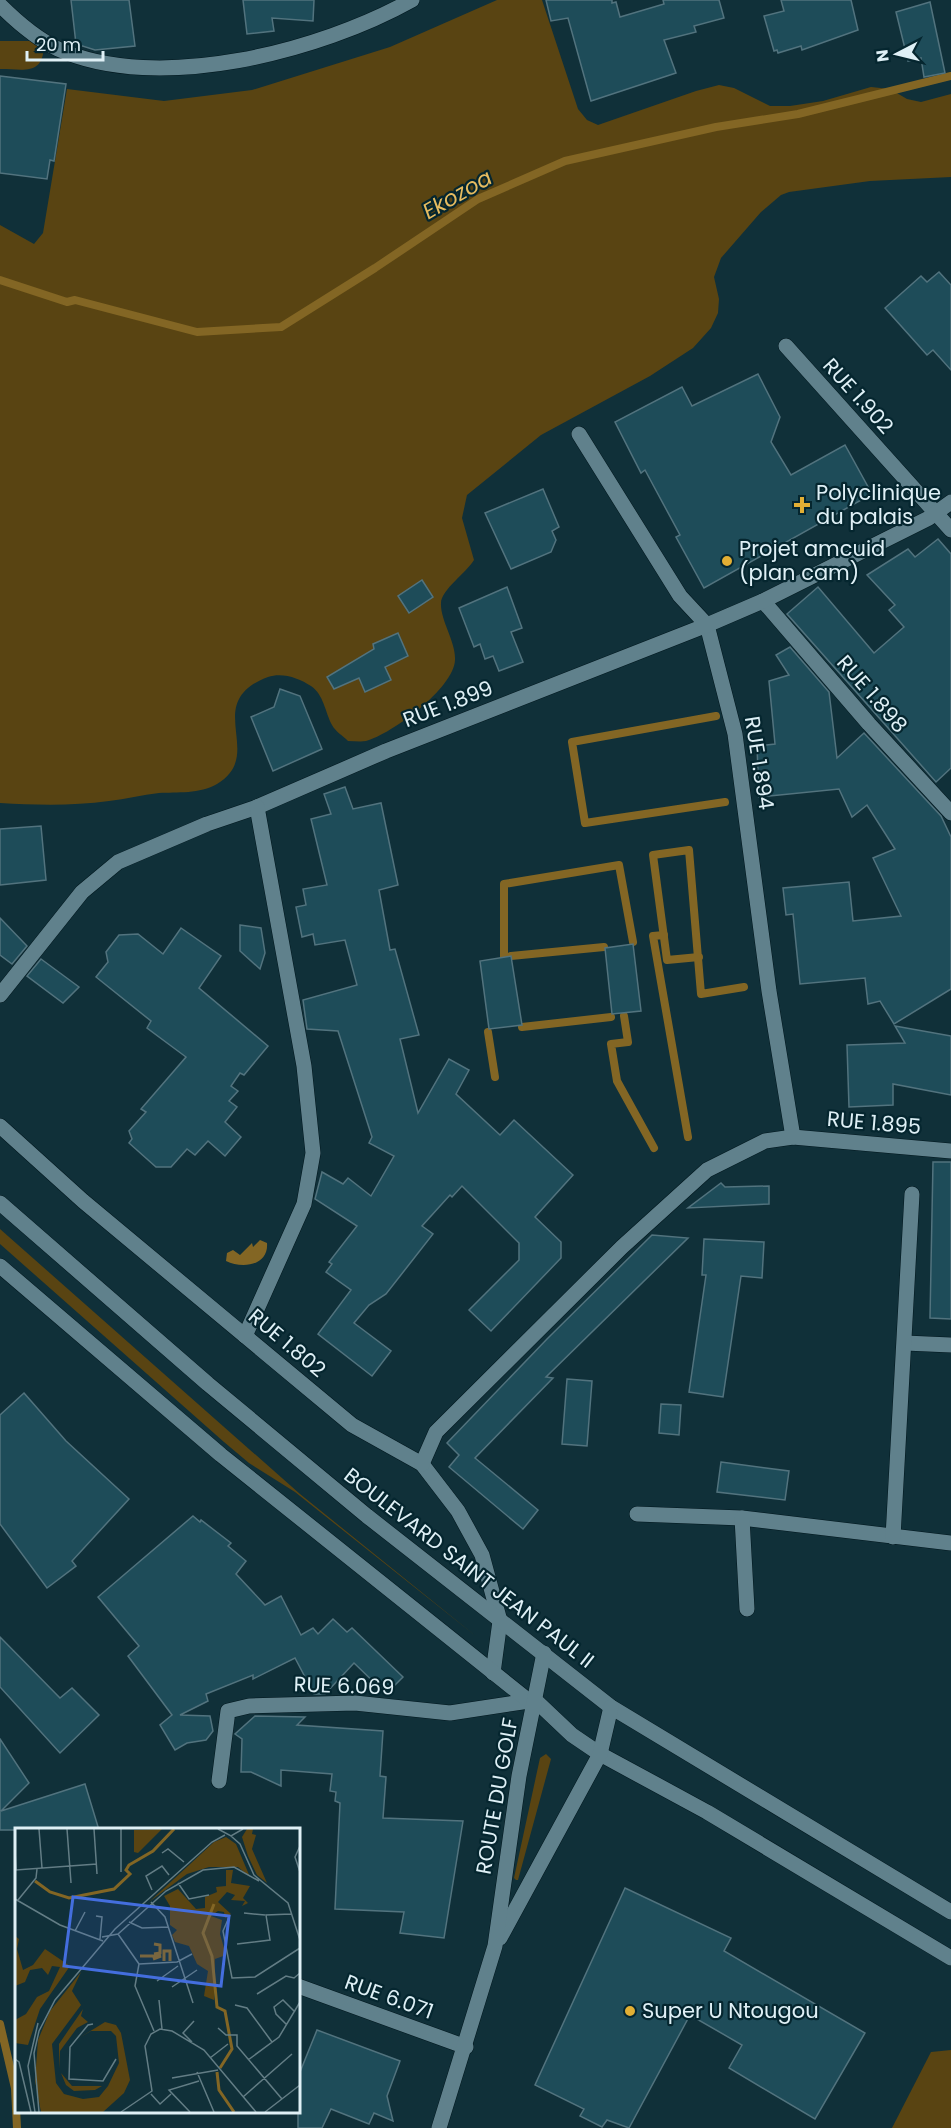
<svg xmlns="http://www.w3.org/2000/svg" width="951" height="2128" font-family="Poppins,sans-serif">
	<style>
		.green { fill: #594412 }
		.water { fill: #836624 }
		.lines { fill: none; stroke-linecap: round; stroke-linejoin: round }
		.stream { stroke: #836624; stroke-width: 8 }
		.building { fill: #1e4c59; stroke: #52737e; stroke-width: 1.5 }
		.pedestrian-casing { stroke: #01171e; stroke-width: 16 }
		.minor-casing { stroke: #01171e; stroke-width: 16 }
		.secondary-casing { stroke: #01171e; stroke-width: 16 }
		.pedestrian { stroke: #60818c; stroke-width: 15 }
		.minor { stroke: #60818c; stroke-width: 15 }
		.secondary { stroke: #60818c; stroke-width: 15 }
		.poi-dot { fill: #e2af34; stroke: #05262f; stroke-width: 2 }
		.labels { text-anchor: middle; stroke-width: 4.5; stroke-linejoin: round; paint-order: stroke }
		.street-label { font-size: 21px; fill: #dff0f6; stroke: #05262f }
		.poi-label { font-size: 21px; fill: #dff0f6; stroke: #05262f; text-anchor: start }
		.water-label { font-size: 22px; font-style: italic; fill: #e6bc60; stroke: #05262f }
		.inset-river { fill: none; stroke: #836624; stroke-width: 3 }
		.inset-road { fill: none; stroke: #637d85; stroke-width: 1.5 }
		.view { fill: #446ede; fill-opacity: 0.15; stroke: #446ede; stroke-width: 3 }
		.inset-edge { fill: none; stroke: #dff0f6; stroke-width: 3 }
	</style>
	<rect width="100%" height="100%" fill="#103039"/>
	<g class="green">
		<path d="M497,0H542L578,109L587,120L598,125L696,91L719,85L734,88L770,106H790L823,101L871,87L890,89L907,99L921,102L951,94V177L870,181L789,192L781,195L761,212L721,258L714,277L719,299L718,313L711,328L693,348L650,376L541,435L467,495L462,518L474,560C467,572 441,590 441,603C440,620 456,642 455,660C454,688 392,734 366,741C361,742 354,741 348,741C343,736 335,731 332,725C325,712 324,695 311,686C299,678 282,672 268,677C200,703 267,754 217,784C200,794 177,792 159,793C142,795 126,799 109,801C73,806 36,805 0,803V225L34,244L43,233L67,89L164,101L252,90L390,47Z"/>
		<path d="M0,41H34L44,45C43,76 25,69 0,69Z"/>
		<polygon points="0,1229 300,1494 477,1637 295,1492 249,1463 224,1442 0,1244"/>
		<polygon points="546,1754 551,1759 518,1880 516,1880 514,1878 540,1758"/>
		<polygon points="951,2050 951,2128 892,2128 931,2052"/>
	</g>
	<path class="water" d="M260,1240L267,1243C269,1266 242,1269 226,1261L227,1253L233,1250L240,1255L252,1243L253,1247Z"/>
	<g class="lines">
		<g class="stream">
			<polyline points="0,280 67,302 75,300 197,332 281,327 375,268 478,199 565,161 716,127 798,114 951,76"/>
			<polyline points="716,716 572,742 585,823 725,802"/>
			<polyline points="664,935 653,936 688,1137"/>
			<polyline points="511,956 604,947"/>
			<polyline points="504,957 504,884 619,865 633,942"/>
			<polyline points="699,957 667,960 653,855 689,850 701,994 744,987"/>
			<polyline points="624,1016 628,1042 611,1044 617,1081 654,1148"/>
			<polyline points="522,1027 611,1017"/>
			<polyline points="488,1032 495,1077"/>
			<polyline points="0,2024 15,2088 17,2128"/>
		</g>
	</g>
	<g class="building">
		<polygon points="71,0 129,0 135,46 95,50 76,44"/>
		<polygon points="243,0 314,0 313,21 272,18 274,31 247,34"/>
		<polygon points="546,0 612,0 612,3 616,2 620,17 664,4 663,0 719,0 724,18 694,26 696,32 664,40 676,73 591,101 568,18 551,21"/>
		<polygon points="781,0 851,0 858,30 802,50 801,46 778,53 777,50 774,51 764,16 784,11"/>
		<polygon points="930,2 945,73 924,77 921,58 908,61 896,12"/>
		<polygon points="0,76 66,84 54,161 50,160 47,179 0,173"/>
		<polygon points="939,272 951,285 951,370 933,350 927,355 885,308 921,276 927,282"/>
		<polygon points="758,374 780,417 771,442 791,475 845,445 872,494 704,588 676,537 680,535 645,470 641,473 615,422 682,387 692,406"/>
		<polygon points="543,489 559,527 552,531 556,540 551,552 511,569 485,513"/>
		<polygon points="938,539 951,554 951,768 936,782 787,614 818,587 874,653 904,627 889,610 895,605 867,575 908,549 915,557"/>
		<polygon points="422,580 433,597 409,613 398,596"/>
		<polygon points="507,587 522,628 511,632 523,662 499,671 493,656 485,659 480,644 474,647 459,608"/>
		<polygon points="398,633 408,656 385,667 391,680 365,692 359,678 334,689 327,677 374,649 373,644"/>
		<polygon points="790,647 829,692 837,758 864,733 941,816 951,837 951,989 894,1024 880,1001 868,1004 865,978 800,984 793,914 786,915 783,888 849,882 853,921 901,916 873,858 895,849 867,805 852,817 839,789 759,797 757,746 775,744 769,681 789,675 776,655"/>
		<polygon points="280,689 300,696 322,749 273,771 251,717 274,707"/>
		<polygon points="345,787 353,809 381,803 398,885 379,890 390,950 395,949 419,1035 400,1039 418,1113 449,1059 469,1070 456,1094 500,1135 514,1120 573,1175 535,1217 561,1242 561,1258 491,1331 469,1310 519,1260 519,1243 462,1186 452,1197 450,1195 422,1226 433,1234 386,1294 369,1305 354,1323 391,1351 372,1376 318,1334 351,1290 326,1272 332,1264 329,1262 357,1226 315,1199 322,1172 343,1184 348,1178 371,1196 394,1156 369,1143 372,1137 338,1031 307,1029 303,1000 357,985 345,940 315,945 313,934 302,937 296,907 306,905 303,889 327,885 311,819 331,814 324,794"/>
		<polygon points="41,826 46,880 0,885 0,829"/>
		<polygon points="0,918 27,946 12,964 0,955"/>
		<polygon points="240,925 261,928 265,953 260,969 240,951"/>
		<polygon points="181,928 221,956 199,988 268,1046 244,1075 240,1073 231,1086 238,1091 229,1101 237,1107 225,1122 241,1137 225,1156 208,1141 195,1155 187,1149 171,1167 156,1167 129,1143 132,1139 129,1131 146,1112 141,1109 186,1057 147,1028 151,1021 96,977 108,962 106,952 119,935 138,934 163,954"/>
		<polygon points="633,944 641,1011 612,1014 605,948"/>
		<polygon points="511,956 522,1025 489,1029 480,961"/>
		<polygon points="41,959 79,987 63,1003 27,976"/>
		<polygon points="895,1026 951,1036 951,1095 893,1084 893,1105 849,1107 847,1045 905,1043"/>
		<polygon points="933,1162 951,1162 951,1319 930,1318"/>
		<polygon points="721,1183 725,1187 769,1186 769,1204 688,1208"/>
		<polygon points="652,1235 688,1238 546,1377 553,1378 475,1458 538,1510 523,1529 449,1467 459,1455 447,1443 547,1339"/>
		<polygon points="704,1239 764,1242 762,1278 741,1276 723,1397 689,1392 706,1275 702,1275"/>
		<polygon points="567,1379 592,1381 587,1446 562,1444"/>
		<polygon points="24,1393 66,1441 129,1499 72,1561 76,1566 47,1588 0,1524 0,1415"/>
		<polygon points="661,1404 681,1405 679,1435 659,1433"/>
		<polygon points="721,1462 789,1471 785,1500 717,1492"/>
		<polygon points="193,1516 200,1522 201,1520 231,1543 228,1546 246,1561 236,1574 265,1605 281,1596 301,1635 313,1628 318,1634 333,1619 347,1632 352,1628 403,1677 392,1688 380,1688 354,1663 325,1694 314,1694 295,1658 253,1679 253,1675 206,1694 208,1701 180,1715 210,1716 213,1731 206,1740 187,1743 175,1750 160,1725 172,1715 128,1656 139,1646 98,1597"/>
		<polygon points="0,1637 60,1698 72,1688 99,1715 60,1753 0,1687"/>
		<polygon points="255,1716 305,1717 297,1725 383,1731 380,1776 386,1777 383,1818 463,1821 444,1938 400,1933 404,1912 335,1909 340,1803 335,1801 336,1792 330,1791 332,1774 281,1770 281,1786 251,1772 241,1772 242,1739 235,1734"/>
		<polygon points="0,1739 29,1783 1,1811 85,1784 99,1830 0,1830"/>
		<polygon points="625,1888 731,1938 724,1951 865,2033 815,2119 729,2068 742,2045 690,2015 629,2128 607,2120 602,2127 580,2116 584,2109 535,2085"/>
		<polygon points="317,2030 400,2061 387,2096 393,2121 374,2113 369,2124 331,2109 322,2128 298,2128 298,2077"/>
	</g>
	<g class="lines">
		<defs>
			<g id="pedestrian">
				<polyline points="905,1343 951,1345"/>
				<polyline points="637,1514 742,1518 951,1543"/>
				<polyline points="742,1518 747,1609"/>
				<polyline points="893,1537 912,1194"/>
			</g>
			<g id="minor">
				<path d="M0,5C16,21 37,39 58,49C158,94 321,51 412,0"/>
				<polyline points="786,346 951,530"/>
				<polyline points="579,434 680,596 707,625 735,734 769,991 793,1137"/>
				<polyline points="763,601 869,724 951,813"/>
				<polyline points="0,995 82,892 118,862 207,824 257,807 386,751 707,625 763,601 929,518 951,502"/>
				<polyline points="0,1126 83,1201 352,1425 422,1464 458,1511 482,1555 500,1621 493,1673"/>
				<polyline points="245,1336 304,1204 313,1153 304,1066 257,807"/>
				<polyline points="422,1464 436,1432 622,1247 707,1170 765,1141 793,1137 951,1151"/>
				<polyline points="219,1781 228,1711 249,1706 355,1703 450,1713 529,1701"/>
				<polyline points="298,1986 466,2047"/>
			</g>
			<g id="secondary">
				<polyline points="0,1203 208,1384 367,1516 611,1707 951,1912"/>
				<polyline points="0,1266 221,1455 529,1701 535,1700 572,1735 600,1754 707,1812 951,1958"/>
				<polyline points="500,1938 600,1754 611,1707"/>
				<polyline points="439,2128 495,1946 519,1776 544,1653"/>
			</g>
		</defs>
		<use href="#pedestrian" class="pedestrian-casing"/>
		<use href="#minor" class="minor-casing"/>
		<use href="#secondary" class="secondary-casing"/>
		<use href="#pedestrian" class="pedestrian"/>
		<use href="#minor" class="minor"/>
		<use href="#secondary" class="secondary"/>
	</g>
	<g class="poi-dot">
		<path d="M799 496h6v6h6v6h-6v6h-6v-6h-6v-6h6z"/>
		<circle cx="727" cy="561" r="6"/>
		<circle cx="630" cy="2011" r="6"/>
	</g>
	<g class="labels">
		<g class="street-label">
			<text transform="translate(858 396) rotate(48)" y="7">RUE 1.902</text>
			<text transform="translate(872 694) rotate(49)" y="7">RUE 1.898</text>
			<text transform="translate(448 704) rotate(-21)" y="7">RUE 1.899</text>
			<text transform="translate(759 763) rotate(81)" y="7">RUE 1.894</text>
			<text transform="translate(874 1123) rotate(5)" y="7">RUE 1.895</text>
			<text transform="translate(287 1343) rotate(40)" y="7">RUE 1.802</text>
			<text transform="translate(469 1568) rotate(38)" y="7">BOULEVARD SAINT JEAN PAUL II</text>
			<text transform="translate(344 1686) rotate(2)" y="7">RUE 6.069</text>
			<text transform="translate(497 1796) rotate(-80)" y="7">ROUTE DU GOLF</text>
			<text transform="translate(389 1997) rotate(20)" y="7">RUE 6.071</text>
		</g>
		<g class="poi-label">
			<text x="816" y="500">Polyclinique<tspan x="816" dy="24">du palais</tspan></text>
			<text x="739" y="556">Projet amcuid<tspan x="739" dy="24">(plan cam)</tspan></text>
			<text x="642" y="2018">Super U Ntougou</text>
		</g>
		<g class="water-label">
			<text transform="translate(457 194) rotate(-30)" y="8">Ekozoa</text>
		</g>
	</g>
	<g transform="translate(15 1828)">
		<rect width="285" height="285" fill="#103039"/>
		<path d="M147,1L123,25L119,24V2ZM232,1H238L237,6L241,7L237,21L252,55L242,47L233,28L227,9ZM211,9L221,16L235,49L223,39H194L172,46L134,74L199,14ZM211,42H218L216,55L235,58L228,70L233,75L227,78L230,73L216,72L220,67L212,64L203,74L216,86L210,90L209,84L203,83L196,88L207,92L205,106L211,127L200,131L199,172L189,168L193,143L182,136L174,118L160,114L157,107L162,102L155,97V78L149,68L163,61L181,81L190,80V69L202,64L201,59L211,58ZM0,108L4,111L2,121L8,142L18,137L30,121L55,138L25,181L13,217L0,215V192L11,186L22,169L34,163L45,139L37,138L33,147L27,140L15,142L10,154L0,158ZM66,144L57,163L66,177L37,216L41,255L49,266L68,271L84,269L93,258L104,235L101,208L96,203H76L64,210L90,194L101,197L106,205L115,252L109,265L88,284H26L20,253L23,212L35,183ZM68,181L66,188L73,194L62,200L45,223L44,241V216ZM46,245L57,258H87L80,262L59,263L51,257Z" fill="#594412"/>
		<path class="inset-river" d="M20,53L35,64L54,70L99,61L115,46L111,42L114,37L138,23L159,1M199,76L188,105L197,128L202,179L210,183L217,221L205,240M139,126L145,125V117L139,116M125,128H146L138,131M149,133V123H155V133M202,244L204,262L219,284"/>
		<path class="inset-road" d="M24,1L27,40M52,1L56,55M79,1L82,46M106,1V44M203,1L216,8L228,1M216,8L225,16L239,47L273,75L285,112M285,18L280,29L285,44M0,22L1,42L82,36M147,25L153,21L169,34M163,55L174,71L194,67M137,62L131,48L147,38L154,47M0,71L45,97L88,113M3,72L21,50L22,41M136,74L150,89L178,175M229,85L250,87M215,87L208,103L217,150L240,149L285,120M81,88L87,89L85,111M114,94L127,100L153,99M60,103L70,84M103,106L124,136M87,109L103,106L151,63L188,42L219,39L244,53M222,116L255,112L251,87L276,86M124,136L120,158L139,203M124,136L162,134L177,126M142,153L163,138M157,159L182,142M242,166L271,148L279,150L285,145M144,172L147,201M220,177L232,180L257,214M78,196L73,197L55,219L54,251L88,253L101,231M272,197L261,186L259,179L268,172L280,184M203,200L211,207H222V218L267,271M177,214L168,205L179,193M195,230L213,216M0,231L4,234L16,284M233,232L264,209L285,174M182,244L199,284M157,250L203,242M136,266L145,276L156,266M228,269L277,226M20,284L13,238L23,195M24,284L19,225L24,203L40,172L100,101L197,14L210,7M106,284L137,263L130,218L136,206L145,201L157,203L189,222L241,284M175,284L154,262L184,253M250,284L285,257"/>
		<path class="view" d="M58,69L214,88L206,158L49,138Z"/>
		<rect width="285" height="285" class="inset-edge"/>
	</g>
	<g transform="translate(897 54) rotate(263)" stroke="#05262f" stroke-width="4.5" paint-order="stroke">
	<path d="M0-4.5L10 22L0 15L-10 22Z" fill="#dff0f6"/>
	<text y="-9" font-size="16" font-weight="bold" text-anchor="middle" fill="#dff0f6">N</text>
	</g>
	<path d="M27 51v9h76v-9" fill="none" stroke="#dff0f6" stroke-width="3"/>
	<text x="36" y="51" font-size="18" fill="#dff0f6" stroke="#05262f" stroke-width="4.5" paint-order="stroke">20 m</text>
</svg>
